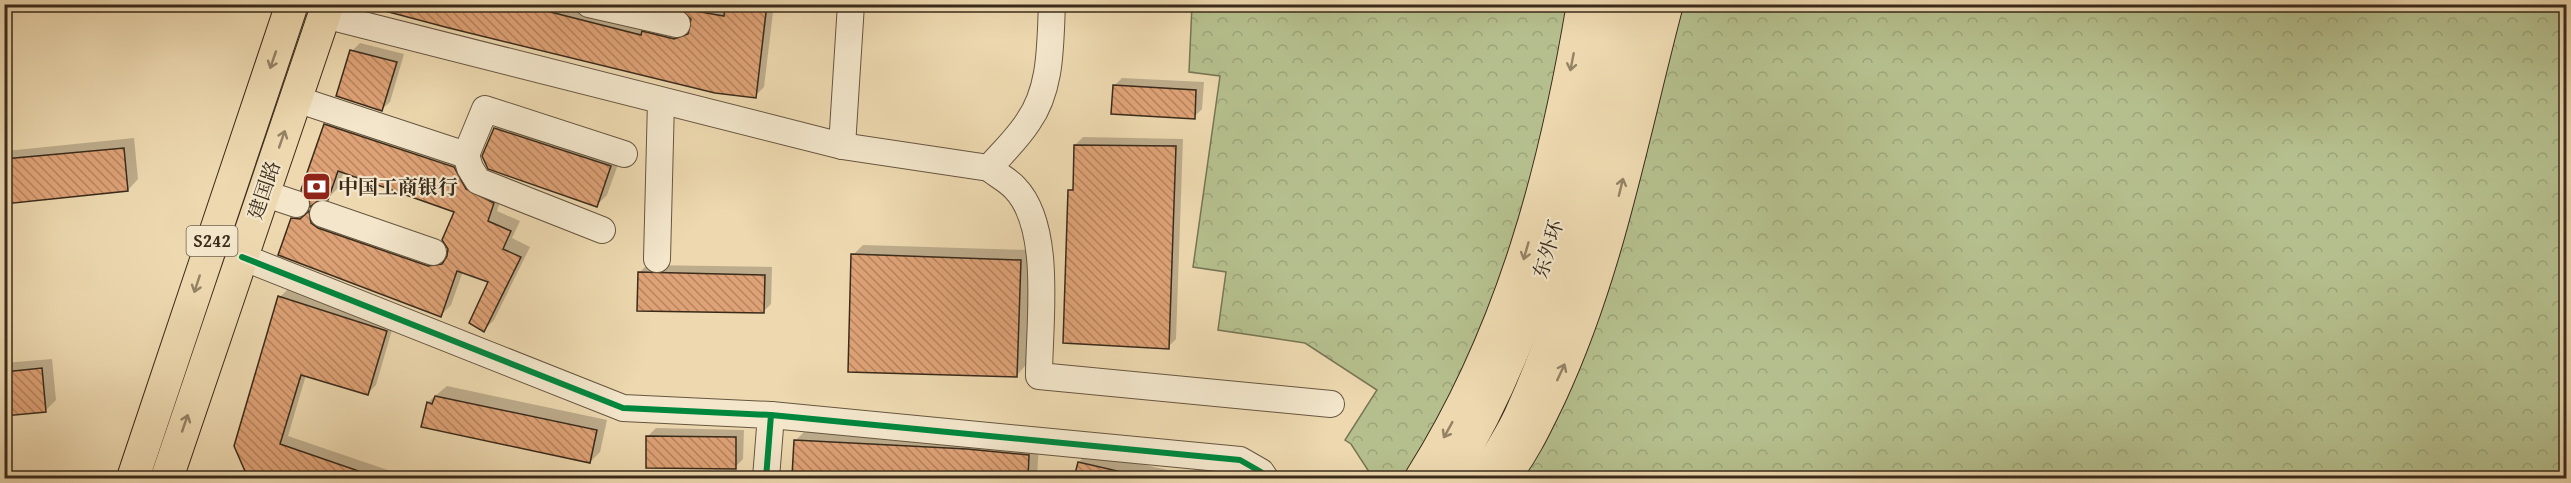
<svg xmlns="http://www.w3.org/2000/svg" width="2571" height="483" font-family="'Gentium Book Plus','Noto Serif SC',serif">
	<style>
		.forest { fill: url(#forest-crowns); stroke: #787554; stroke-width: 1.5 }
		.shadow { fill: #0003 }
		.building { fill: url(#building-back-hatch); stroke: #3a2b1b; stroke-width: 1.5 }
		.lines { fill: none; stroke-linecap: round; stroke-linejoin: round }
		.minor-casing { stroke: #675640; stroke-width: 28 }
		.major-casing { stroke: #3a2b1b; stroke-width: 34 }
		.highway-casing { stroke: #3a2b1b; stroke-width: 35 }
		.minor { stroke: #f3e6cb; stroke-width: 26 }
		.major { stroke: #edd8af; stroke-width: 32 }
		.highway { stroke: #edd8af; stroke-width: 33 }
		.cycleway-casing { stroke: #f3e6cb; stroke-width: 10 }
		.cycleway { stroke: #00873e; stroke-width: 6 }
		.oneway { stroke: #948265 }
		.labels { text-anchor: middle; stroke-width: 4.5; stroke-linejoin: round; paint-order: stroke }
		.shield { fill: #f3e6cb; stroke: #726350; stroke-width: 1.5 }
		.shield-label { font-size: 18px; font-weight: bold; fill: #3a2b1b }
		.poi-label { font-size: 20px; font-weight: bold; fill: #3a2b1b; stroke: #f3e6cb; text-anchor: start }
		.street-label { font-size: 20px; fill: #3a2b1b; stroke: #f3e6cb }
	</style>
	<defs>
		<pattern id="forest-crowns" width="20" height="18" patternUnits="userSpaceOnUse" patternTransform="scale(1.5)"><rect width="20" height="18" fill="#b5bf8d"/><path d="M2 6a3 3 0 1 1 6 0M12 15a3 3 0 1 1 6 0" fill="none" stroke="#9ca479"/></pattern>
		<pattern id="building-back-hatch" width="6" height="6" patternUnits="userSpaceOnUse" patternTransform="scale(1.5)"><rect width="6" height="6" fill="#dea276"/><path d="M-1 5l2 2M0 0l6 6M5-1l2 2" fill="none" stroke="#b58460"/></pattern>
	</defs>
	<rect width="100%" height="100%" fill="#edd8af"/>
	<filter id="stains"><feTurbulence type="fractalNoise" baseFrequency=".00333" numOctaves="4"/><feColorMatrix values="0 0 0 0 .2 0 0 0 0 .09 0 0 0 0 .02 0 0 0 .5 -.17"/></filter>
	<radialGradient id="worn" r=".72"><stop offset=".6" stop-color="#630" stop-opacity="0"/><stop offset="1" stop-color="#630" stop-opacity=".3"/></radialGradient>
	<polygon class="forest" points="1192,5 2566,5 2566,478 1373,478 1351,444 1345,440 1377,390 1305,343 1218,330 1226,272 1193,267 1220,76 1189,72"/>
	<g class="shadow">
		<polygon points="379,4 561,4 649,26 684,31 694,28 688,11 663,4 774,4 764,87 755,96 715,91 379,7"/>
		<polygon points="360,43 404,54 390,102 381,110 352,51"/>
		<polygon points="1122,78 1204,82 1202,109 1194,117 1114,86"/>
		<polygon points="336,115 464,157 503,193 497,211 520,221 512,238 530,247 494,320 484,330 490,281 463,271 451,305 441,315 293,219 303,209 311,209 319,203 328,219 449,256 457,211 344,171 338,188 328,198 326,125"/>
		<polygon points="505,118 621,156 607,195 597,205 495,128"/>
		<polygon points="1083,137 1183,139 1176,339 1168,347 1070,191 1074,186 1075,145"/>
		<polygon points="134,138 138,179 128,190 4,202 6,151"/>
		<polygon points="863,245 1030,250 1026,365 1016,376 853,255"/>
		<polygon points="647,265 772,267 771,304 763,312 639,273"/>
		<polygon points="288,289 394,323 376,385 368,393 306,375 288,436 411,478 250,478 235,446 280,297"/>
		<polygon points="52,359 56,400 46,410 4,414 4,363"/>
		<polygon points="447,386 607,420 600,452 590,462 423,426 428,402"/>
		<polygon points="656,428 744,430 743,459 735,467 648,436"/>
		<polygon points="805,431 1039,445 1037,476 1035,478 871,478 794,475 795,441"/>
		<polygon points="1089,452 1202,478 1075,478 1079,462"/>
	</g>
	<g class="building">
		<polygon points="382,4 519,4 641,35 642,31 674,39 688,34 691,19 681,10 659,4 690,4 689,10 724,16 725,4 767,4 756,98 715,93 449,28 381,10"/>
		<polygon points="350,50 397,62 382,111 336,96"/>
		<polygon points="1113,85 1196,90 1195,119 1111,114"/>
		<polygon points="324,124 454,167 466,189 494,203 488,221 511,231 503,249 521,257 484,332 469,323 488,282 457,271 441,317 278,255 291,218 300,219 309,211 311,223 318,228 428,266 442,264 447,256 448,249 442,240 454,212 338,171 328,200 320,199 310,207 308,195 301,190"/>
		<polygon points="494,128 611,166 597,207 488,169 482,156"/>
		<polygon points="1074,145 1176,146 1169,349 1063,343 1068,190 1073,190"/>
		<polygon points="124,148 128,191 4,204 4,159"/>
		<polygon points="851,254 1021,260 1017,377 848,372"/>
		<polygon points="638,272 765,275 764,313 637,311"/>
		<polygon points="278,296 387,331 368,395 301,375 280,444 373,476 372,478 248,478 234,446"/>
		<polygon points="42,368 46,412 4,416 4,372"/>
		<polygon points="435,396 597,430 590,463 421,427 427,402 432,404"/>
		<polygon points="646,436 736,437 736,469 646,468"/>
		<polygon points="794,440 967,449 1029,455 1028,478 792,476"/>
		<polygon points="1078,462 1122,472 1121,478 1074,478"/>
	</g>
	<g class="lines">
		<defs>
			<g id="minor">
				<polyline points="589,4 677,24"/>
				<path d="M324,15L842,146L989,168C1002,153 1017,139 1028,122C1052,88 1050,44 1052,4"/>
				<polyline points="296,99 466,155 470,168 478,181 602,230"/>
				<polyline points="842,146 851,4"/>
				<polyline points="466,155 485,109 624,154"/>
				<path d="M989,168C997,175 1008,180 1015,188C1053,227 1039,324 1039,376L1331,404"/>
				<polyline points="263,193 296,204"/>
				<polyline points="323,214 433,252"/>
				<polyline points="242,257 623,408 771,415 766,478"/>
				<polyline points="657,259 661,101"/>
				<polyline points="771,415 1240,460 1261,472 1265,478"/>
			</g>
			<g id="major">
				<polyline points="133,478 292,4"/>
				<polyline points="167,478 328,4"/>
				<path d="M1421,478C1512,334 1555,172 1583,4"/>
				<path d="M1503,478C1523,453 1536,425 1550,396C1608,272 1632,136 1667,4"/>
			</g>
			<g id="highway">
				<path d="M1448,478C1536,335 1576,169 1606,4"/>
				<path d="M1485,478C1497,457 1511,437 1521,415C1580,284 1611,144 1638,4"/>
			</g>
		</defs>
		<use href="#minor" class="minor-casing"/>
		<use href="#major" class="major-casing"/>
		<use href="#highway" class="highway-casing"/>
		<use href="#minor" class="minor"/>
		<use href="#major" class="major"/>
		<use href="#highway" class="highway"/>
		<defs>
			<g id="cycleway">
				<polyline points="242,257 623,408 771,415 766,478"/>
				<polyline points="771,415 1240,460 1261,472 1265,478"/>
			</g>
		</defs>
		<use href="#cycleway" class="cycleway-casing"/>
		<use href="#cycleway" class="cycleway"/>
	</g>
	<defs><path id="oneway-shaft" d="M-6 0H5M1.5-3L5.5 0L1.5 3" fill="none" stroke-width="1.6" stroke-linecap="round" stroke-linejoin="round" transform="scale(1.5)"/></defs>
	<g class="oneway">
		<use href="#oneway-shaft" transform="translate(273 60) rotate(109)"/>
		<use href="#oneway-shaft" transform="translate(1572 62) rotate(101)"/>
		<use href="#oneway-shaft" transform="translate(282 139) rotate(-71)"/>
		<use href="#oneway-shaft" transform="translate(1621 187) rotate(-76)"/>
		<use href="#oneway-shaft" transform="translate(1526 251) rotate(106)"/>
		<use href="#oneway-shaft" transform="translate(197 284) rotate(108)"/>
		<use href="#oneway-shaft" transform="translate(1561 372) rotate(-65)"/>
		<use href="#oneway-shaft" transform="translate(185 423) rotate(-71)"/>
		<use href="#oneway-shaft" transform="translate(1448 430) rotate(119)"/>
	</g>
	<defs>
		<symbol id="bank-square" viewBox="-11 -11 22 22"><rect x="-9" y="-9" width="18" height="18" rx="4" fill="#8f2418" stroke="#f3e6cb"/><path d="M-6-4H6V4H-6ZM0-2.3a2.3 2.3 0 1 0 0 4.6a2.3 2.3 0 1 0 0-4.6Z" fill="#fff"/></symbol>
	</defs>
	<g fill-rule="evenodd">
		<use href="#bank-square" x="300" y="170" width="33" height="33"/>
	</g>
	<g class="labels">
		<rect class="shield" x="186.5" y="226" width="51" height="30" rx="4.5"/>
		<g class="shield-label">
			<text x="212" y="247">S242</text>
		</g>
		<g class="poi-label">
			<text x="338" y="194">中国工商银行</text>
		</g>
		<g class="street-label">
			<text transform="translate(264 190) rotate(-71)" y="7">建国路</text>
			<text transform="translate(1548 249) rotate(-73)" y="7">东外环</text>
		</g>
	</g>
	<rect width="2571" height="483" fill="none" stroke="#edd8af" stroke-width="24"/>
	<rect x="6" y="6" width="2559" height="471" fill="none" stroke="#3a2b1b" stroke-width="3"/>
	<rect x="12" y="12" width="2547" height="459" fill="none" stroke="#3a2b1b" stroke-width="1.5"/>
	<rect width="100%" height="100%" filter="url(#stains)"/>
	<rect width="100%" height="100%" fill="url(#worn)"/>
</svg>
